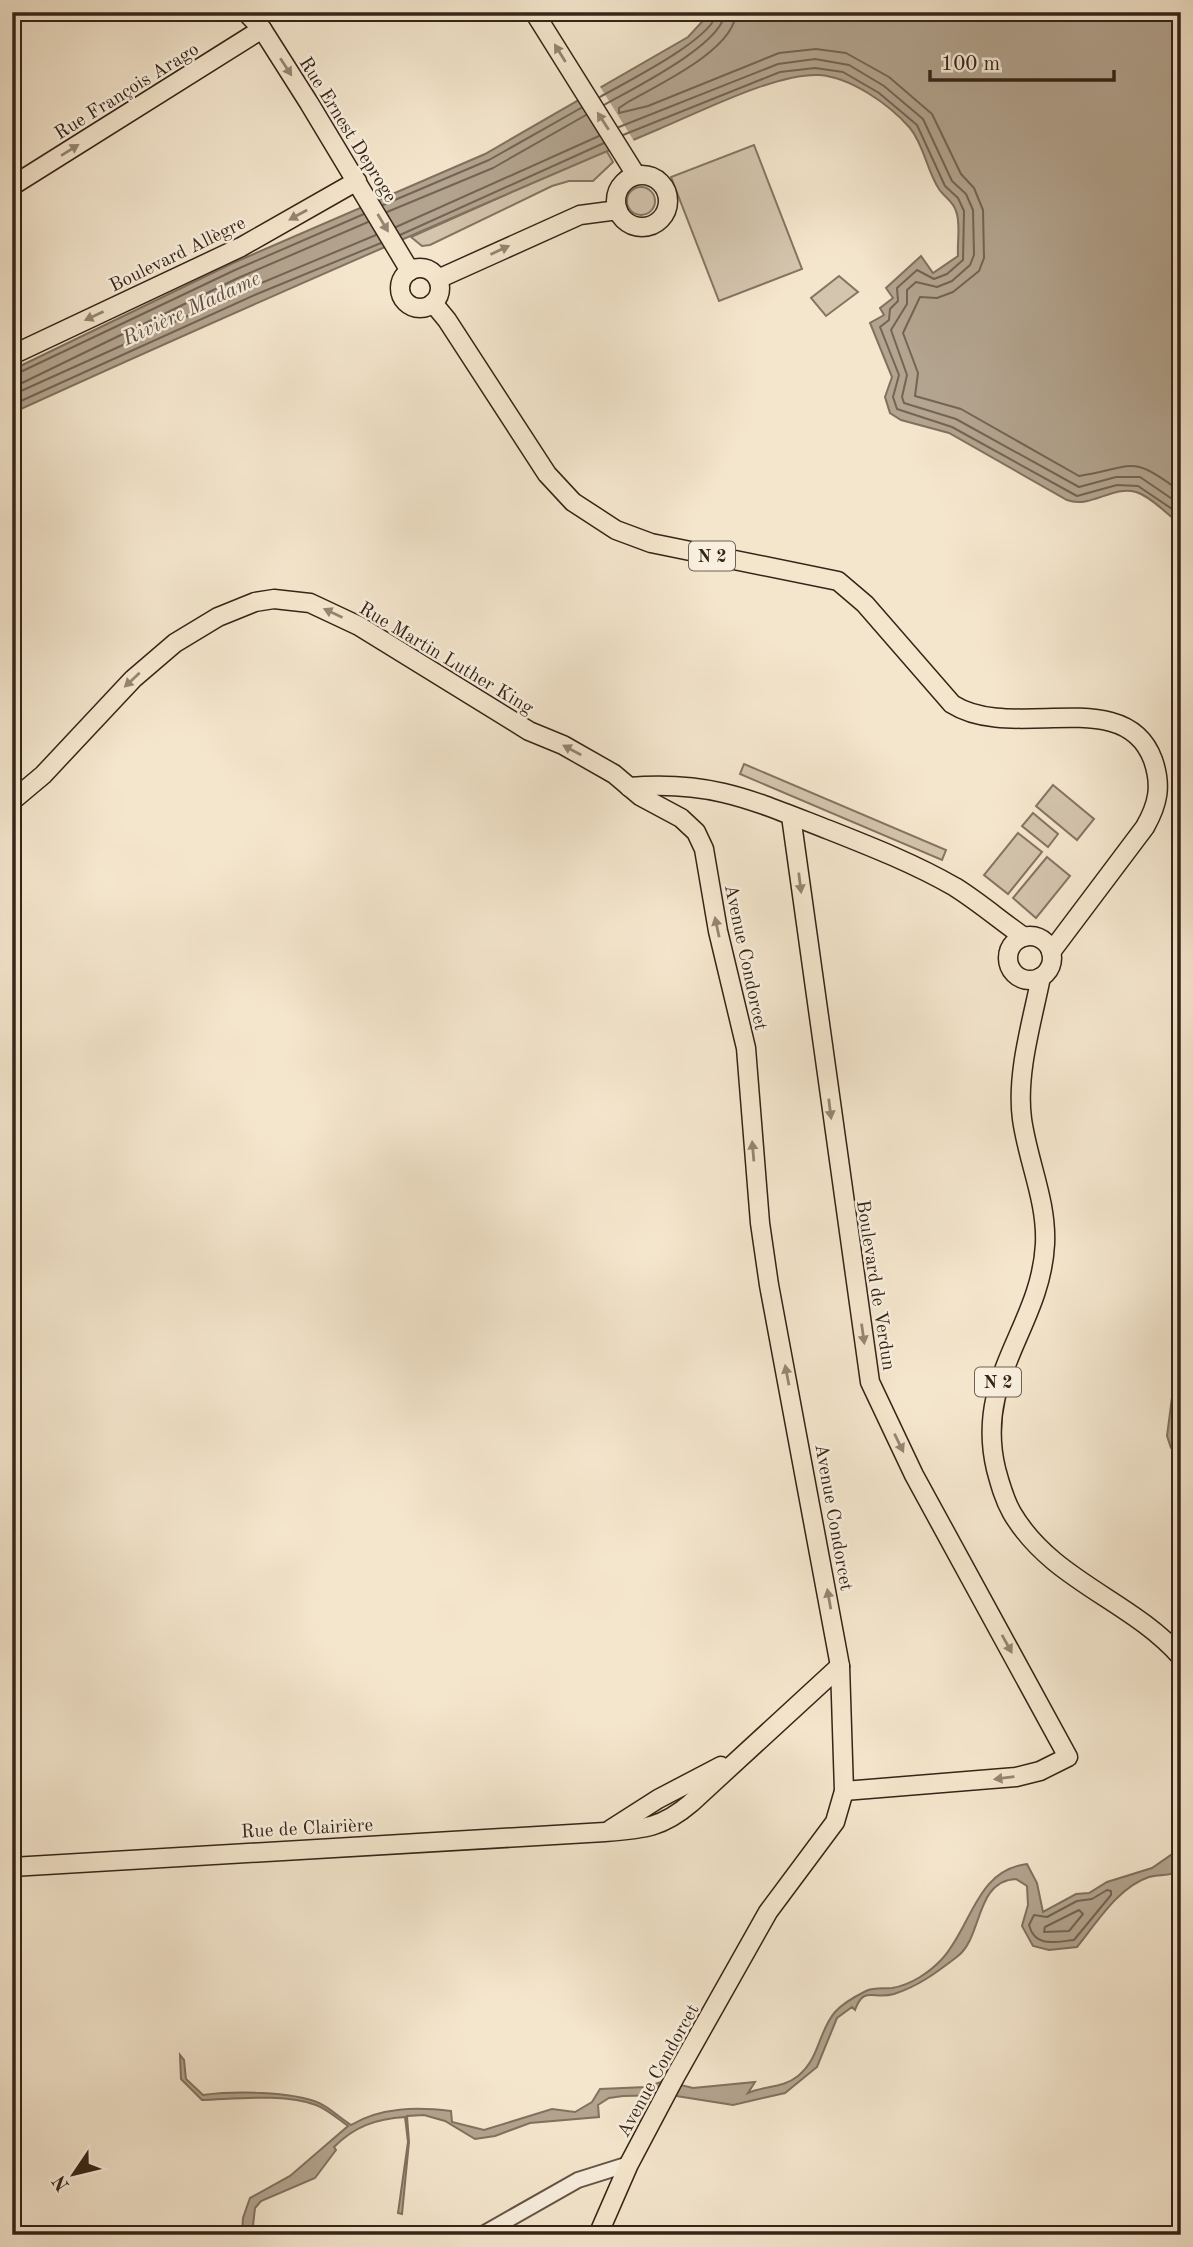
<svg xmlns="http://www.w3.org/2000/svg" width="1193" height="2247" font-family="'Old Standard TT',serif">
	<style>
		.green { fill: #d4c5ae; stroke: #857463; stroke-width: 2 }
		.water { fill: #b3a48f; stroke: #81715f; stroke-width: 2 }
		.pier { fill: #f4e6cd }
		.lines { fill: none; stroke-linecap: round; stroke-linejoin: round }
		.shore { stroke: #746454; stroke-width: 2 }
		.minor-casing { stroke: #665445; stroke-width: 18 }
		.major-casing { stroke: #362418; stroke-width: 21 }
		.minor { stroke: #f8efde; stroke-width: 14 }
		.major { stroke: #f4e6cd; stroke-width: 18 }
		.oneway { fill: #958572 }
		.labels { text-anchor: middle; stroke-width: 5; stroke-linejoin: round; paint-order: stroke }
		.shield { fill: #f8efde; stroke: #706153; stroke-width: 2 }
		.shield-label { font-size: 18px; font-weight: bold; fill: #362418 }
		.street-label { font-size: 19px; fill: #362418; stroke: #f8efde }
		.water-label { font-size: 21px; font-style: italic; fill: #625142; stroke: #f8efde }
	</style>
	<rect width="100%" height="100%" fill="#f4e6cd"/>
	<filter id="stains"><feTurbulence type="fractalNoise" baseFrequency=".00286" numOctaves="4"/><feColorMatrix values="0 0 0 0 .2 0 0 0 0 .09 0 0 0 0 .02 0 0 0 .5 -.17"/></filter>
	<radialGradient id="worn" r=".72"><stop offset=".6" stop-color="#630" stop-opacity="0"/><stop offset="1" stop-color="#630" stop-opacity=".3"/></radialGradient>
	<g class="green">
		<polygon points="754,145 802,269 719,301 671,177"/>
		<polygon points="606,150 613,162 593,181 569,181 552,186 430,245 422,246 411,237"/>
		<circle cx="641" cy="201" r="14"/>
		<polygon points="839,276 858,292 826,316 811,298"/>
		<polygon points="744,764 946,850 942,860 740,774"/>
		<polygon points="1053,785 1094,819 1077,840 1036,806"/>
		<polygon points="1033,813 1058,834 1048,847 1022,826"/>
		<polygon points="1018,833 1042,852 1008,894 984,875"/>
		<polygon points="1047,857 1070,876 1036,918 1013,898"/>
	</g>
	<g class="water">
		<path d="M711,12H1181V524C1167,515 1152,497 1136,492C1112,485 1091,509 1067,500L949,433L901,420L890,413L885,397L892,377L870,323L884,315L880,308L893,298L886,288L921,256L933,273L958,256C957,242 961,223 956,211C953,201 944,197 939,189C927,171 924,145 910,128C889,104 850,77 819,75C776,73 700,112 659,129C443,221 227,315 12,413V370L233,263L485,154L688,37Z"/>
		<polygon points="1181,1328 1181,1394 1174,1432 1181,1438 1180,1450 1171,1448 1167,1436"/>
		<path d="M1181,1848V1870C1170,1877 1160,1874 1149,1877C1118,1887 1096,1924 1077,1947L1049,1950L1033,1946L1022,1926L1028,1905L1027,1886L1016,1879C975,1881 983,1936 958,1956C937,1972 919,1986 894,1994C873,2000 864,1985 855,2010L852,2007L837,2018L817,2067L785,2093L733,2105L670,2095L623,2096L609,2098L598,2105L599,2117L530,2123L495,2136L475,2139L445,2121L424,2115L407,2116L409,2142L402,2214L398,2213L408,2142L405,2117C376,2119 355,2126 334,2147L336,2150L315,2178L261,2201L255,2208L252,2235H242L243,2218L250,2198L290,2176L348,2126C338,2119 327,2109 316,2105C284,2093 236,2099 202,2100L181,2079L180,2055L184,2060L186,2079L203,2095C233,2091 291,2091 319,2103C330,2108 340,2118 351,2125C381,2107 417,2107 451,2111L452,2122L484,2130L552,2109L575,2112L592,2102L600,2089L646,2087L664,2081L693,2088L755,2082L748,2093C765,2085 782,2089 798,2076C820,2058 818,2032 835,2012C842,2004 856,1996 866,1991C874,1987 883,1989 892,1988C911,1985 930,1972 942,1959C972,1926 976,1870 1027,1864L1037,1883L1043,1912L1076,1894L1089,1893L1107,1882L1152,1868Z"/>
	</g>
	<polygon class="pier" points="599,85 634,141 610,152 577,99"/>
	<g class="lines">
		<g class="shore">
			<path d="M736,12C735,50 657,85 628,102L619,108V113L648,106L779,53L816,49L846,53L889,77L932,114L961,174L974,188L983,210L984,258L979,271L953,292L937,298L920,297L903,333L918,373L915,396L961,409L1079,476C1135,467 1130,453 1181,492"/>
			<path d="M600,97C624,83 714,39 717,12"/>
			<path d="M604,105C632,89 724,44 725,12"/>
			<polyline points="619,127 778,64 815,59 849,65 884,86 923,119 952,181 966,194 973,210 974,255 970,265 952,281 937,287 916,282 907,290 907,304 891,330 907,375 902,397 904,403 956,419 1079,487 1116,477 1140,477 1181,505"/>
			<polyline points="623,135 780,72 815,68 843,72 879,93 917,125 945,186 958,198 964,211 963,260 947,274 934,279 917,270 897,288 898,301 890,309 889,320 880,327 899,375 893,397 897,409 952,427 1077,496 1117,485 1138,486 1181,515"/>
			<polyline points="383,205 489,160 581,108"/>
			<polyline points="387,212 493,168 586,115"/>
			<polyline points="396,227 599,136"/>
			<polyline points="400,235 604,143"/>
			<polyline points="12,376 235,270 364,214"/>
			<polyline points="12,385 22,383 238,278 368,222"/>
			<polyline points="12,395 254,286 376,235"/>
			<polyline points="12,405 257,294 381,243"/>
			<path d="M1107,1890L1111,1891V1895L1074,1940C1055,1942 1035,1948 1029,1925L1034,1915L1047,1917L1077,1901L1092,1899Z"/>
			<polygon points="1079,1910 1083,1914 1069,1931 1044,1932 1045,1927"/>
		</g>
		<defs>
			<polyline id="minor" points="481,2235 578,2180 629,2164"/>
			<g id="major">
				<polyline points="246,12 262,29 309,103 410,271"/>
				<polyline points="534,12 636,175"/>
				<circle cx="642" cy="201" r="26"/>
				<polyline points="12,186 262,29"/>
				<circle cx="420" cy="288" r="20"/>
				<polyline points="438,279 580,215 618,210"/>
				<path d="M433,303L447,320L547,474L573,502L616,530L651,543L838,581L865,604L952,704C1013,743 1125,683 1153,760C1162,786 1158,804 1145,827L1051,952"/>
				<polyline points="12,355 241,247 357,181"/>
				<path d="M629,787C712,780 754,801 829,830C872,847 915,864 955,887C979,902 1001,921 1024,937"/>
				<polyline points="12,801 43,775 133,679 175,643 218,617 255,602 274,599 310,603 359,626 529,731 563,745 614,774 640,796 681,818 696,832 704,849 718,931 746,1048 760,1223 769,1285 840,1666 844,1791 835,1822 768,1912 675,2077 629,2164 598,2235"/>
				<polyline points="791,816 870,1382 914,1475 1068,1757 1040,1771 1016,1777 844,1791"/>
				<circle cx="1030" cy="958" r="22"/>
				<path d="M1041,977C1032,1022 1016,1074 1022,1119C1028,1162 1047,1201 1045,1244C1041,1327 974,1377 996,1469C1000,1484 1004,1499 1012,1513C1052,1581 1131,1600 1181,1657"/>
				<polyline points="611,1829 658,1799 721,1766"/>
				<path d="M12,1867L605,1832C643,1829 662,1828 691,1803L840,1666"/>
			</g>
		</defs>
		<use href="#minor" class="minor-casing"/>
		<use href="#major" class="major-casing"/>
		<use href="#minor" class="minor"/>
		<use href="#major" class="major"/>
	</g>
	<defs><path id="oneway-solid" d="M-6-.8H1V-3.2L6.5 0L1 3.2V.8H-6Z" transform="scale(1.75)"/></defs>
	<g class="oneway">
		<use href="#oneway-solid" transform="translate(560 53) rotate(-122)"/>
		<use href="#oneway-solid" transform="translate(286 67) rotate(57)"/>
		<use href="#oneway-solid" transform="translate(603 121) rotate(-123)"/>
		<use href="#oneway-solid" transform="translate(70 150) rotate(-32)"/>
		<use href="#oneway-solid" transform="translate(298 215) rotate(151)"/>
		<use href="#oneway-solid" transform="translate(383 223) rotate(59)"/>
		<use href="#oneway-solid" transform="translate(500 250) rotate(-25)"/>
		<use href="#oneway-solid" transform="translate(94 316) rotate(155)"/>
		<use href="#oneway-solid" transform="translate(333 613) rotate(-155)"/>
		<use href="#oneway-solid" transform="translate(132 680) rotate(137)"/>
		<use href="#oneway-solid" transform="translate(572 750) rotate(-152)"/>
		<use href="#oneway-solid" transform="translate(800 883) rotate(83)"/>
		<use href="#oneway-solid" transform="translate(717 927) rotate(-102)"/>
		<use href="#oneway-solid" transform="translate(830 1109) rotate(83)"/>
		<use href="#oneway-solid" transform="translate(753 1151) rotate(-95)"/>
		<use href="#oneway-solid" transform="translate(863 1334) rotate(82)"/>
		<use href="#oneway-solid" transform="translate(787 1375) rotate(-101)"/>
		<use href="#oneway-solid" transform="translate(899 1443) rotate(64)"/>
		<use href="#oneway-solid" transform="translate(829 1599) rotate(-100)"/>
		<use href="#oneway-solid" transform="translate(1007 1644) rotate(61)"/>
		<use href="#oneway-solid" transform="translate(1004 1778) rotate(173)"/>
	</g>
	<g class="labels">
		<g class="shield">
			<rect x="689" y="541.5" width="46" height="29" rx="5"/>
			<rect x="975" y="1367.5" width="46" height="29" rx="5"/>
		</g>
		<g class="shield-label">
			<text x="712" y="562">N 2</text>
			<text x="998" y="1388">N 2</text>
		</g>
		<g class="street-label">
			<text transform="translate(126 90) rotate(-32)" y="7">Rue François Arago</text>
			<text transform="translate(349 129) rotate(58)" y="7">Rue Ernest Deproge</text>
			<text transform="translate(177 253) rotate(-26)" y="7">Boulevard Allègre</text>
			<text transform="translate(447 657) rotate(31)" y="7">Rue Martin Luther King</text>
			<text transform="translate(747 957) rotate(78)" y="7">Avenue Condorcet</text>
			<text transform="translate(877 1285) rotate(81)" y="7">Boulevard de Verdun</text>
			<text transform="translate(835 1517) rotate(80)" y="7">Avenue Condorcet</text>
			<text transform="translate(307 1827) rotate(-3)" y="7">Rue de Clairière</text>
			<text transform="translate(657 2070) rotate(-61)" y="7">Avenue Condorcet</text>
		</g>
		<g class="water-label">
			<text transform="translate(191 308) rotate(-25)" y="7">Rivière Madame</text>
		</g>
	</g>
	<rect width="1193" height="2247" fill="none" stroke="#f4e6cd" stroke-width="42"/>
	<rect x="14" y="14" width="1165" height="2219" fill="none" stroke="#362418" stroke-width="3.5"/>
	<rect x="21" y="21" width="1151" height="2205" fill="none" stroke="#362418" stroke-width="2"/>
	<g transform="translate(74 2174) rotate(235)" stroke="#f8efde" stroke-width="5" paint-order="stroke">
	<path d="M0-5L12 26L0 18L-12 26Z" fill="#362418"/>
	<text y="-10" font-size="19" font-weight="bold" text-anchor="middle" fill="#362418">N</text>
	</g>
	<path d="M930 70v10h184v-10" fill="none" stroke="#362418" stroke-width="3.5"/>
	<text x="941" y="70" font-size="21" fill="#362418" stroke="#f8efde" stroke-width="5" paint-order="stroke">100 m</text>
	<rect width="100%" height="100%" filter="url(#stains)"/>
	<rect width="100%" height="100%" fill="url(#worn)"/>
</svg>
